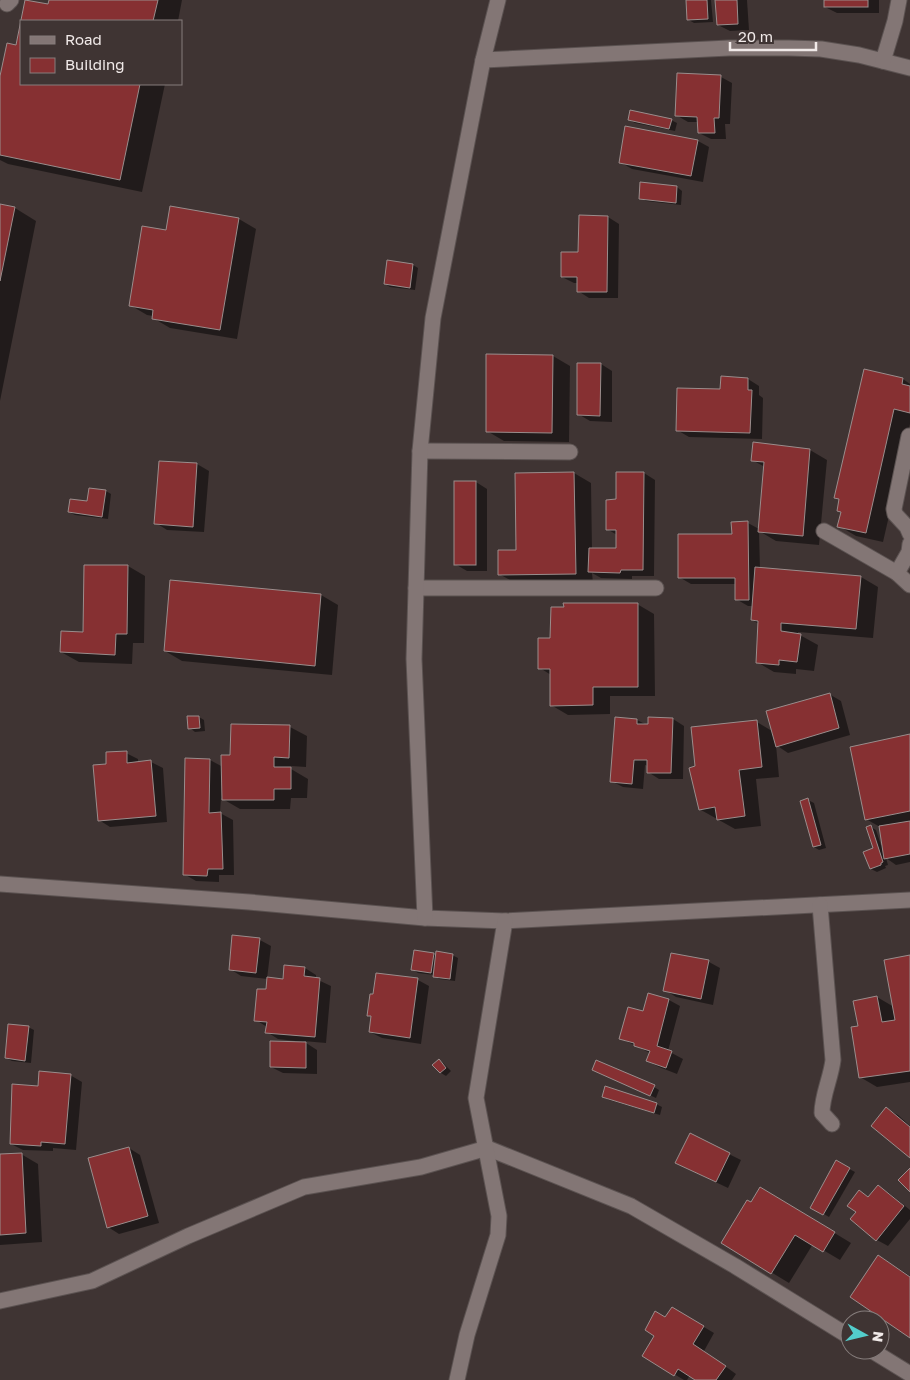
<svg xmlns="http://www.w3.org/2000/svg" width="910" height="1380" font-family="'Golos Text',sans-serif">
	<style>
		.shadow { fill: #0007 }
		.building { fill: #863032; stroke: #9a8d8c }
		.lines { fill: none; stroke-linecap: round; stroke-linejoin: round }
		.minor-casing { stroke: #5b5251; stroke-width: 17 }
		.minor { stroke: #837675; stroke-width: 15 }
	</style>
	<rect width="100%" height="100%" fill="#3f3433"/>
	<g class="shadow">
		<polygon points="50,0 182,0 178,21 22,21 26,1 49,6"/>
		<polygon points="687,0 711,0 713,22 694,23 689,20"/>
		<polygon points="717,0 747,0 749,30 730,31 718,25"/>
		<polygon points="825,0 879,0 879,13 837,13 825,7"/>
		<polygon points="21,26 21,84 165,84 142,192 8,164 0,160 0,82 17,47"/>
		<polygon points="721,77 732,83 730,124 725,124 726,139 711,139 699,133 699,122 688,122 676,115"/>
		<polygon points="629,120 671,120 677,123 675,131 635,123"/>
		<polygon points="698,141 709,147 703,182 632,169 620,162"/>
		<polygon points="642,184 677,187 682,191 681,205 646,201 640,198"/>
		<polygon points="0,205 15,208 36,221 0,401"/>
		<polygon points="608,217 619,224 618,298 589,298 578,291 578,283 574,283 562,277"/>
		<polygon points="239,219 256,229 237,339 170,328 153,318 153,316 147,315 130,305 167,232"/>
		<polygon points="388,262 413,265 418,268 415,290 390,287 385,284"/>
		<polygon points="553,356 570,366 569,442 504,441 487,431"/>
		<polygon points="601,364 612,371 612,422 590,421 578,414"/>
		<polygon points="748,379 759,386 759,395 763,398 762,439 689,437 677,430 721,390"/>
		<polygon points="903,379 910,384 910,424 883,542 856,536 839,526"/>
		<polygon points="810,450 827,460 819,545 776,541 759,531 760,569 861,577 878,587 873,638 798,632 798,634 818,645 814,671 796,669 796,674 774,672 757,662 759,624 752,620 754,606 748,606 736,599 736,584 691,584 679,577 748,523 759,529 765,467 752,460"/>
		<polygon points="160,462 197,464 209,471 204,532 167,530 156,523"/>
		<polygon points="574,473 591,483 592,549 617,549 617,535 607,529 617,500 644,473 655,480 654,576 632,576 632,579 601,578 592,573 593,583 517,584 499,574"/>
		<polygon points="476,482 487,489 487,571 467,571 455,564"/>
		<polygon points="106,491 111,494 108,519 75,515 69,512 88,503"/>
		<polygon points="128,566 145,576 144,643 133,643 132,664 79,662 61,652 84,633"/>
		<polygon points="172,581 321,595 338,605 332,675 182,661 165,651"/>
		<polygon points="637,604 654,614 655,696 610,696 610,714 568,715 551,705 551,675 540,668 552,639"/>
		<polygon points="829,694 841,701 850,735 788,753 776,745 779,777 756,779 761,826 735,829 701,810 696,767 757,722 772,731"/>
		<polygon points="199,717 204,720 205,731 195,732 190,728"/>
		<polygon points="673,719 684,726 683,779 659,779 648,772 648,766 645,765 643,789 623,787 611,781 637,720 647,725"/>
		<polygon points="232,725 290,727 307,736 306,767 291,766 291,769 308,779 307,798 291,798 290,809 240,809 221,798 220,813 233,820 234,875 219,875 219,882 196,881 184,874 210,760 223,767 232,756"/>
		<polygon points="910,735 910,862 896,865 886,858 888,865 885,866 886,868 877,872 871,869 865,852 874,849 871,827 876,830 881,845 883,845 880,827 866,819"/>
		<polygon points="126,753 138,759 138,763 151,762 163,768 167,822 110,827 99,820 107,766"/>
		<polygon points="808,800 814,803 826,848 819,850 814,847"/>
		<polygon points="260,940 271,946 267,979 284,980 305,968 316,975 316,979 331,986 326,1043 303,1041 317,1050 317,1074 283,1073 271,1067 295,1043 295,1041 278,1039 267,1032 267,1027 256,1020 267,991 268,979 241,976 230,969"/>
		<polygon points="433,954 436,956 452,955 458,958 455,981 439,979 434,975 418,973 413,970"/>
		<polygon points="672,954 709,962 720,968 713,1005 676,997 665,990"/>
		<polygon points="910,956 910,1082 877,1087 860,1077 859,1027 877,997 894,1007"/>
		<polygon points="418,980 429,986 421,1044 382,1038 370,1032 372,1017 368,1015"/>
		<polygon points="669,1000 680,1006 668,1051 683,1059 677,1074 659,1067 647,1061 650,1053 620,1038 644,1013"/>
		<polygon points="28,1027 34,1030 31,1063 12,1061 6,1058"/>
		<polygon points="439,1060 444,1064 451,1071 446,1076 441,1073"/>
		<polygon points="599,1072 654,1087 659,1090 656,1098"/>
		<polygon points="70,1075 82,1082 76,1150 53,1148 53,1151 23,1150 11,1144 39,1087"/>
		<polygon points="603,1097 656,1104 662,1107 660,1115 609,1100"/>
		<polygon points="887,1109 898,1115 910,1126 910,1157"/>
		<polygon points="690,1135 741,1160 728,1188 688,1169"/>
		<polygon points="129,1148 140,1155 159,1223 119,1234 108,1227"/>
		<polygon points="21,1154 38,1164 42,1242 0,1245 0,1155"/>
		<polygon points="836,1162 855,1172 829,1217 812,1207"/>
		<polygon points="878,1186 889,1193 910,1210 910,1219 888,1246 877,1240 857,1212 859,1192 869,1197"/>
		<polygon points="777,1198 851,1243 840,1260 813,1244 789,1283 723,1243 751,1203"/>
		<polygon points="879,1256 910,1276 910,1336"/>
		<polygon points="672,1308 714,1333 704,1351 736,1374 732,1380 697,1380 690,1375 687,1380 684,1380 644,1356"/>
	</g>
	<g class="building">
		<polygon points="25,0 48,4 49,0 158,0 153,21 21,21 21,84 140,84 120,180 0,155 0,76 7,43 16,45"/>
		<polygon points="686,0 707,0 708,19 687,20"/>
		<polygon points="715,0 737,0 738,24 717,25"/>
		<rect x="824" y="0" width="44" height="7"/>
		<polygon points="677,73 721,75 719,118 714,118 715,133 698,133 697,117 675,116"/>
		<polygon points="630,110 672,119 669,129 628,120"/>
		<polygon points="625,126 698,140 691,176 619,163"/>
		<polygon points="640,182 677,186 676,203 639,199"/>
		<polygon points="0,204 15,207 0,281"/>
		<polygon points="170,206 239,218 220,330 152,319 153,310 129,306 142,226 166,230"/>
		<polygon points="579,215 608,216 607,292 577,292 577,277 561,277 561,252 578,252"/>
		<polygon points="387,260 413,264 410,288 384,284"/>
		<polygon points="486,354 553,355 552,433 486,432"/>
		<polygon points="577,363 601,363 600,416 577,415"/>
		<polygon points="864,369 903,378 902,384 910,386 910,413 894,409 866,533 837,527 841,512 837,511 839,499 834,498"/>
		<polygon points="721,376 748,378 748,390 752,390 750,433 676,431 677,388 720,389"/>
		<polygon points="753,442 810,449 803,536 758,532 764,462 751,461"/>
		<polygon points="159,461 197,463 193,527 154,524"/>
		<polygon points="574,472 576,574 498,575 498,550 516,550 515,473"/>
		<polygon points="616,472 644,472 643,570 621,570 620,573 588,572 589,548 616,548 616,530 606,530 606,500 616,499"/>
		<rect x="454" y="481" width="22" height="84"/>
		<polygon points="89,488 106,490 102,517 68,512 70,499 87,501"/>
		<polygon points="748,521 749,600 735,600 735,578 678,578 678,534 732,534 731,522"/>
		<polygon points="84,565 128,565 127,634 116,634 115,655 60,652 61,631 83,632"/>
		<polygon points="755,567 861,576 856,629 781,623 781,631 801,634 797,662 779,660 779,665 756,663 758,621 751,620"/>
		<polygon points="170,580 321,594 315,666 164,651"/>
		<polygon points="563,603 638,603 638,687 593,687 593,705 550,706 550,669 538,669 538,638 550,638 551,607 564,607"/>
		<polygon points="830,693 839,728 776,747 766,711"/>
		<polygon points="187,716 199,716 200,728 188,729"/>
		<polygon points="615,717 637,719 637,724 648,724 648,717 673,718 671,773 647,773 647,760 634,760 632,784 610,782"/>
		<polygon points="757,720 762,767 739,770 745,816 717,820 715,807 699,810 689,768 695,766 691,727"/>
		<polygon points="231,724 290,725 289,758 274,757 274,767 291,767 291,789 274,789 274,800 222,800 221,755 230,755"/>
		<polygon points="910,734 910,811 865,820 850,747"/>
		<polygon points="127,751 127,763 151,760 156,816 98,821 93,765 106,764 106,752"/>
		<polygon points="185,758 210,759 209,813 221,812 223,869 208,869 207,876 183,875"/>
		<polygon points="808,798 821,845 813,847 800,801"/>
		<polygon points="910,821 910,854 884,859 879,826"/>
		<polygon points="871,825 883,862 881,863 881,865 870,869 863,852 873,848 866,827"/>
		<polygon points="232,935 260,938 256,973 229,970"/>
		<polygon points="414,950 434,953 431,973 411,970"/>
		<polygon points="436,951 453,954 450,979 433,977"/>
		<polygon points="671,953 709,960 701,999 663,991"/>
		<polygon points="910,955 910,1071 859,1078 851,1027 858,1026 853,1001 877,996 882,1022 895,1020 884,960"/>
		<polygon points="284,965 305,967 304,976 320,978 315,1037 265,1033 267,1022 254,1021 257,989 266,989 267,977 283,979"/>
		<polygon points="376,973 418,978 410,1038 369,1032 371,1016 367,1016 370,994 373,994"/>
		<polygon points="648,993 669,999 657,1046 672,1051 666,1068 646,1061 650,1051 634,1046 634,1043 619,1039 628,1007 643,1011"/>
		<polygon points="8,1024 29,1026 25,1061 5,1058"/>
		<polygon points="270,1041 306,1042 306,1068 270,1067"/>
		<polygon points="439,1059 446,1068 440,1073 432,1065"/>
		<polygon points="596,1060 655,1085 650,1096 592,1070"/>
		<polygon points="39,1071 71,1074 65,1144 41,1142 41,1146 10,1144 12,1084 38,1086"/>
		<polygon points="605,1086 657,1103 654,1113 602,1097"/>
		<polygon points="886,1107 910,1127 910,1158 871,1126"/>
		<polygon points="690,1133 730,1153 716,1182 675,1163"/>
		<polygon points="129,1147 148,1216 107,1228 88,1158"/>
		<polygon points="22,1153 26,1233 0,1235 0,1154"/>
		<polygon points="836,1160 850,1168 823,1215 810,1208"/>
		<polygon points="910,1168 910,1192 898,1180"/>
		<polygon points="878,1185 904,1206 876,1241 850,1219 856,1212 847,1206 859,1190 868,1197"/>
		<polygon points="760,1187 835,1232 823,1252 795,1235 771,1274 721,1243 747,1200 751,1202"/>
		<polygon points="878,1255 910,1277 910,1338 850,1297"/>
		<polygon points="672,1307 704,1326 693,1344 726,1366 716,1380 695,1380 678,1369 674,1376 642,1356 654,1336 645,1330 655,1311 665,1317"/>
	</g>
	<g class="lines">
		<defs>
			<g id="minor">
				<polyline points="7,4 11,0"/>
				<polyline points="483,60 729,48 789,48 821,49 859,55 910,68"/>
				<polyline points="883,61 895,21 899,0"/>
				<polyline points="909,436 894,509 895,514 907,527 910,534"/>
				<polyline points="420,451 570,452"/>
				<polyline points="824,531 897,573 910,585"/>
				<polyline points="897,573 909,552 910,544"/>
				<polyline points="416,588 656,588"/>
				<polyline points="0,884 249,902 425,918 505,921 910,900"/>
				<path d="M820,905L833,1060C831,1078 822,1095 822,1113L832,1124"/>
				<polyline points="425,918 414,659 420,451 433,318 483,60 498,0"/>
				<polyline points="0,1301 92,1281 188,1236 304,1187 421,1167 487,1148 631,1206 735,1266 850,1337"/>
				<polyline points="871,1350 910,1374"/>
				<polyline points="457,1380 467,1335 498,1235 499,1216 476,1098 505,921"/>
			</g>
		</defs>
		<use href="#minor" class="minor-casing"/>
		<use href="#minor" class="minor"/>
	</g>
	<rect x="20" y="20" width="162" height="65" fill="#3f3433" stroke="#867d7c"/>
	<rect x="30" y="36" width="25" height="8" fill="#837675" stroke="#867d7c"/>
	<text x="65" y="45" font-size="15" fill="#f1eae9">Road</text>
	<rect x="30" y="58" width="25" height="15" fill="#863032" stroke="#867d7c"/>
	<text x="65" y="70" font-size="15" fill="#f1eae9">Building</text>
	<g transform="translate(865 1335) rotate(98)"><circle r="24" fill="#3f3433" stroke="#867d7c"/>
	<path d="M0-4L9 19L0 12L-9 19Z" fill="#53cdcb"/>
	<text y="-8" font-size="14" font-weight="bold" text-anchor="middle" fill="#f1eae9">N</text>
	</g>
	<path d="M730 42v8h86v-8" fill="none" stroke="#f1eae9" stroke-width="2.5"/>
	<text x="738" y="42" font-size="15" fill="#f1eae9" stroke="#3f3433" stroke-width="4" paint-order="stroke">20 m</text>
</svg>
